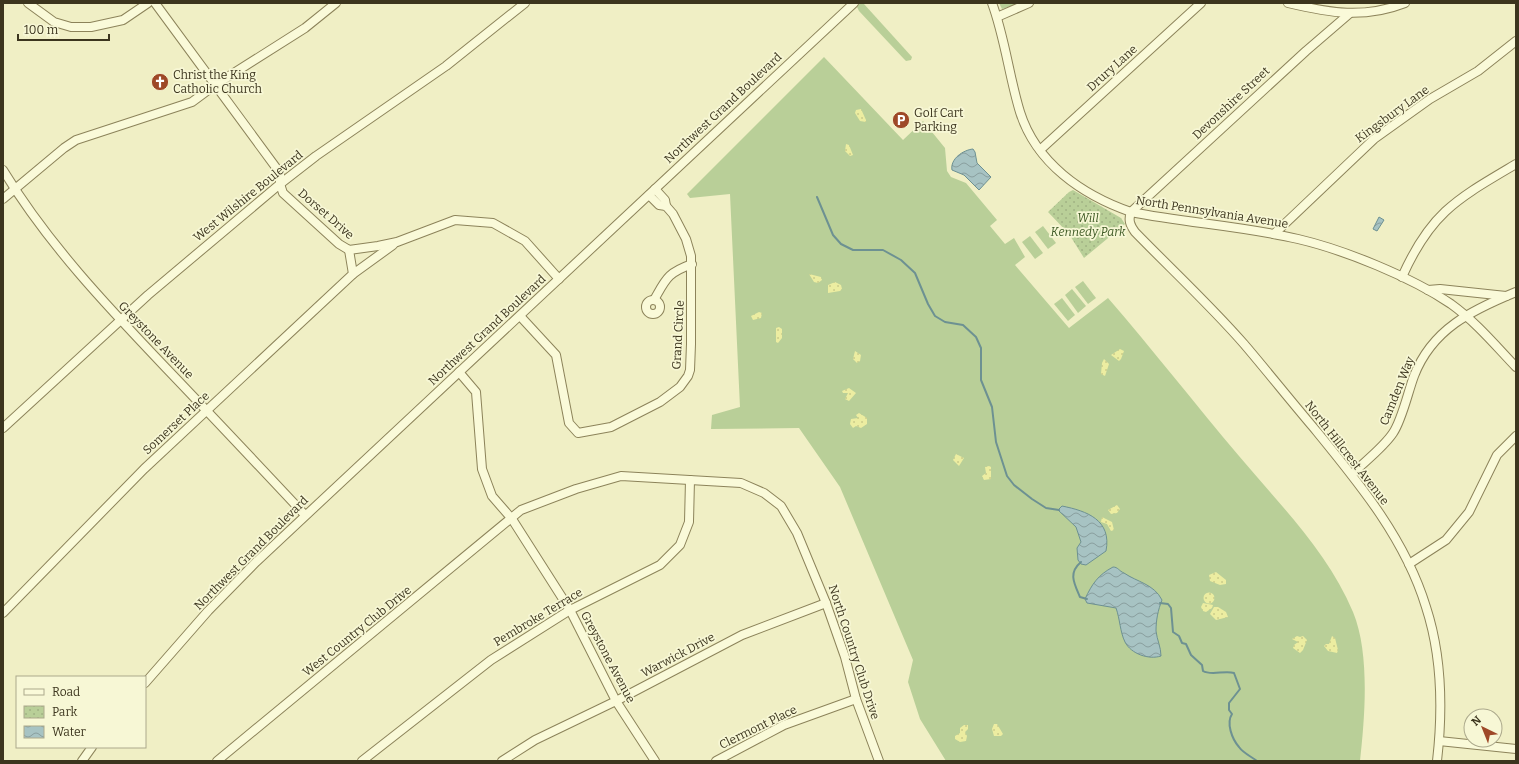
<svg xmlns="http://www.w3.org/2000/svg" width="1519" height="764" font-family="Bitter,serif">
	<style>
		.grass { fill: #b9cf98 }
		.sand { fill: url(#sand-dots) }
		.park { fill: url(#park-dots) }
		.water { fill: url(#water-waves); stroke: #6d9192 }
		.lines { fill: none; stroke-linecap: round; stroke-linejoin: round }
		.stream { stroke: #6d9192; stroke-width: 2 }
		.minor-casing { stroke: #8c835a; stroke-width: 10 }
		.minor { stroke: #fafad9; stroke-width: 8 }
		.labels { text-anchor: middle; stroke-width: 3.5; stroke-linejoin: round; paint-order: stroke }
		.street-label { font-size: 12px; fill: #3c351e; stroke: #f7f7d5 }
		.poi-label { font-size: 12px; fill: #3c351e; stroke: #f7f7d5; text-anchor: start }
		.park-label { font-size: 12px; font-style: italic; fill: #3d5924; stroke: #f7f7d5 }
	</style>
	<defs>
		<pattern id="sand-dots" width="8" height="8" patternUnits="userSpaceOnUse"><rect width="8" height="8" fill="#eceda1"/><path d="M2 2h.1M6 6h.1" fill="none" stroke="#cbcc8a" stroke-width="1.8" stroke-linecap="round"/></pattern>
		<pattern id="park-dots" width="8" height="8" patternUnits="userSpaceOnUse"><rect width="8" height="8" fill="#b9cf98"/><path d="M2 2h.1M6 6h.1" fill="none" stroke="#a0b283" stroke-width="1.8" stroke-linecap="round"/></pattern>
		<pattern id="water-waves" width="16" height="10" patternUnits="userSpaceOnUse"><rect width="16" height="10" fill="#a7c3c3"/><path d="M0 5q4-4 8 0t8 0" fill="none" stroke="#899f9e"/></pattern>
	</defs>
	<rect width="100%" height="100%" fill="#f0efc5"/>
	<g class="grass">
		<polygon points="860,3 864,4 912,57 911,60 906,61 904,59 859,11 857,7"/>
		<polygon points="999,3 1020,3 1002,9"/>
		<path d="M824,57L903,140L923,121L945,148L947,171L951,177L966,183L997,220L990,226L1005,244L1014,238L1025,257L1015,265L1069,328L1108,298C1153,350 1195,404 1239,456C1280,505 1328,552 1353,612C1370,653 1365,716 1360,761H946L920,719L908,682L913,660L840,487L799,428L711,429L712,415L740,407L730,194L690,198L687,194Z"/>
		<polygon points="1043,226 1056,243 1048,249 1035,232"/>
		<polygon points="1030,236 1043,253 1035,259 1022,242"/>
		<polygon points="1083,281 1096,298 1088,304 1075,287"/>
		<polygon points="1072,289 1086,306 1078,313 1065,295"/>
		<polygon points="1062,298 1075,315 1068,321 1054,304"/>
	</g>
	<g class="sand">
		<polygon points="861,109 866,120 866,122 860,121 855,113 856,110"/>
		<polygon points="846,144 849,145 853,155 850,156 845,151"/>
		<polygon points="809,274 821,277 822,280 818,283 814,282"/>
		<polygon points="835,282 841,285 842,289 840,291 828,293 828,285"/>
		<polygon points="759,312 762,313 761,318 753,320 751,316"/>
		<polygon points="779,327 782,329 782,338 778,343 776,342 776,328"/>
		<polygon points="1120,349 1124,351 1121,359 1119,361 1111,355"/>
		<polygon points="855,351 861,355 860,361 857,363 853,359"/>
		<polygon points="1104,359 1109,364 1105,376 1101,374 1102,363"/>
		<polygon points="849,388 856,393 849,401 845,399 848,393 843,393 842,391"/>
		<polygon points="859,413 867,418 867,424 861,428 856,426 853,428 850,424 851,419 858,418 856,415"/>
		<polygon points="956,454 964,458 959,466 953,460"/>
		<polygon points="989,466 991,467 991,479 984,480 982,476 986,473 985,467"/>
		<polygon points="1117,505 1120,509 1117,513 1111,514 1108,510"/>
		<polygon points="1102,517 1112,522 1114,530 1111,531 1107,524 1101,522"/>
		<polygon points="1216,572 1226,580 1226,584 1220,585 1210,581 1209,575"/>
		<circle cx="1209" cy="598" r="5.5"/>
		<polygon points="1203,603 1213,605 1212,608 1206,612 1203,611 1201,607"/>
		<polygon points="1214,607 1218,607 1226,612 1228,617 1216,620 1210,614"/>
		<polygon points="1297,636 1300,637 1303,636 1307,640 1303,650 1300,653 1293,648 1294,645 1298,642 1292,639"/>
		<polygon points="1332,636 1335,638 1338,650 1337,653 1328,651 1324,646 1326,644 1329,644"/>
		<polygon points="994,724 997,724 1003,734 1001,736 994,736 992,729"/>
		<polygon points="964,725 968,725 968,729 965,732 967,736 966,741 960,742 955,739 955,736 960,733 960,728"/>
	</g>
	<polygon class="park" points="1073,190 1121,218 1125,224 1084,258 1069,234 1048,212 1069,192"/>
	<g class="water">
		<path d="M973,149L975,152L977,163L991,177L979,190L964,175L952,170C950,159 963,150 973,149Z"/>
		<polygon points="1379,217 1384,220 1377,231 1373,229"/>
		<path d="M1062,506C1087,511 1112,520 1106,551L1086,565L1081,564L1078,560L1077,548L1081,542L1076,527L1058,510Z"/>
		<path d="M1113,567C1118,567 1119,571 1124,573C1137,582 1154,584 1162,600C1158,610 1156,620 1156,631C1157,640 1161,647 1161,656C1149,660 1131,654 1125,642C1120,632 1120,619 1116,608L1087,603L1085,599C1092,584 1098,575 1113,567Z"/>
	</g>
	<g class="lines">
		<g class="stream">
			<polyline points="817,197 833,235 841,244 853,250 883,250 901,260 915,273 928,304 935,316 945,322 963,325 976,337 981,348 981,380 992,407 996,442 1007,476 1014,485 1032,499 1046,508 1059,510"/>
			<path d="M1081,562C1068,573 1074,583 1080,597L1087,599"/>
			<path d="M1160,603L1168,604L1171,608L1173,632L1179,636L1182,643L1186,644L1191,655L1202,665L1203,671C1211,676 1225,670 1234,673L1240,689L1229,703V710L1232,714C1226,723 1232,739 1239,747C1243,753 1252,757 1257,761"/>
		</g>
		<defs>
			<g id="minor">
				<polyline points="28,3 54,22 71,27 91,27 123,20 148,3"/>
				<polyline points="155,3 280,173 280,184 283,193 339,244 349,250 378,246 397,242 455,220 493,223 525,241 559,279"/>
				<path d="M992,3C1005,38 1009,76 1020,112C1036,163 1082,195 1131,212C1186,223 1243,226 1298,239C1345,250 1411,277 1451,304C1476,322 1495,345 1516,367"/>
				<path d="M1288,3C1330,13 1364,19 1405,3"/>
				<path d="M1349,14L1306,51L1131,212C1128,220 1130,225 1135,232C1171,269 1210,305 1244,344C1267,371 1290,400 1313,427C1358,482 1405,538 1426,607C1442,656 1443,709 1437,761"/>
				<polyline points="997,17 1029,3"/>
				<polyline points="1040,150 1201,3"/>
				<path d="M3,170C48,244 107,306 166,368C213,417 259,466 305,515"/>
				<polyline points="655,189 665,200 666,206"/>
				<polyline points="3,199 64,148 76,140 192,102 215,85 305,28 336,3"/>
				<polyline points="1274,234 1374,139 1430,99 1478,71 1516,41"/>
				<polyline points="353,274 393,245"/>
				<path d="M1402,277C1431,212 1457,199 1516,164"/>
				<polyline points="1428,290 1440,289 1506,296"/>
				<circle cx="653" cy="307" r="7"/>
				<path d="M654,300C666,279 667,273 692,264"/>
				<polyline points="520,316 556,355 569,423 578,433 611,427 660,402 680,387 688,376 690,370 691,344 691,256 686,239 673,214 666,206 659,205 649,195"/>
				<polyline points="459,372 476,392 482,469 492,496 512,519 570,610 616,701 655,761"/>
				<polyline points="3,428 148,295 280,184 316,156 446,66 525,3"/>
				<path d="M1352,474C1364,462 1383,448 1393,433C1402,420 1408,392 1414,376C1432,329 1472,310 1516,292"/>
				<polyline points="1409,564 1446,540 1469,512 1497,455 1516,436"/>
				<polyline points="3,613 144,469 353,274 349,250"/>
				<polyline points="145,683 208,611 256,562 854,3"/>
				<polyline points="1439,741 1516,749"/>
				<polyline points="82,761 92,747"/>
				<polyline points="217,761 521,510 576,489 621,476 741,483 764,493 781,506 797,533 826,603 845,657 856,699 879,761"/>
				<polyline points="362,761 491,660 570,610 660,565 680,545 689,522 690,480"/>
				<polyline points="502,761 535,740 616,701 742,635 826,603"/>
				<polyline points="716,761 784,725 856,699"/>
			</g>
		</defs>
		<use href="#minor" class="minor-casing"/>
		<use href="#minor" class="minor"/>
	</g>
	<defs>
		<symbol id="church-disc" viewBox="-11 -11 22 22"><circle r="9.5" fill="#9e4827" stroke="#f7f7d5"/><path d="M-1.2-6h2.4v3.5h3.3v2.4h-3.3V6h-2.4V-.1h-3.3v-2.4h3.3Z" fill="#fff"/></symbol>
		<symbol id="parking-disc" viewBox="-11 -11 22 22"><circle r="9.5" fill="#9e4827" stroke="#f7f7d5"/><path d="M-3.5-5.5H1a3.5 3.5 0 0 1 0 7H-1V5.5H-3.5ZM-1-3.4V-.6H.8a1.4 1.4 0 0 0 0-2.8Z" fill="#fff"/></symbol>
	</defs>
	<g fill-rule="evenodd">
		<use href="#church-disc" x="150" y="72" width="20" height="20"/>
		<use href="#parking-disc" x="891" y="110" width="20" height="20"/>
	</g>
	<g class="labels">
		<g class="street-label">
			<text transform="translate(1112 68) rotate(-42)" y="4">Drury Lane</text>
			<text transform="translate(1231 103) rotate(-43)" y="4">Devonshire Street</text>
			<text transform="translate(723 108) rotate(-43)" y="4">Northwest Grand Boulevard</text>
			<text transform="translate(1392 114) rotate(-36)" y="4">Kingsbury Lane</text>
			<text transform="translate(248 196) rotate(-39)" y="4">West Wilshire Boulevard</text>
			<text transform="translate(1212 212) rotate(9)" y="4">North Pennsylvania Avenue</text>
			<text transform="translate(326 214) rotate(41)" y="4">Dorset Drive</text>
			<text transform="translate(487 330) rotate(-43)" y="4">Northwest Grand Boulevard</text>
			<text transform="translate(678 335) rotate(-87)" y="4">Grand Circle</text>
			<text transform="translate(156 340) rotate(46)" y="4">Greystone Avenue</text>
			<text transform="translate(1397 391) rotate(-68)" y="4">Camden Way</text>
			<text transform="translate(176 423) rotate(-43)" y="4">Somerset Place</text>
			<text transform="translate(1347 453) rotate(52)" y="4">North Hillcrest Avenue</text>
			<text transform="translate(251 553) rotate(-45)" y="4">Northwest Grand Boulevard</text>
			<text transform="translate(538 617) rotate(-31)" y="4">Pembroke Terrace</text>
			<text transform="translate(357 631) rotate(-39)" y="4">West Country Club Drive</text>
			<text transform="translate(854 652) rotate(72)" y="4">North Country Club Drive</text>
			<text transform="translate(678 655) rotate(-28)" y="4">Warwick Drive</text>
			<text transform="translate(608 657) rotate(62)" y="4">Greystone Avenue</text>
			<text transform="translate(758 727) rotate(-26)" y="4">Clermont Place</text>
		</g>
		<g class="poi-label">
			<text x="173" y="79">Christ the King<tspan x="173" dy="14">Catholic Church</tspan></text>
			<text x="914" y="117">Golf Cart<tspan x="914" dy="14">Parking</tspan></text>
		</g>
		<g class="park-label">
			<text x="1088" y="222">Will<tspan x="1088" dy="14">Kennedy Park</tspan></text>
		</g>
	</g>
	<rect width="1519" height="764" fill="none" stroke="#3c351e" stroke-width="8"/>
	<rect x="16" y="676" width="130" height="72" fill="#f7f7d5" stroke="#aca98c"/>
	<rect x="24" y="689" width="20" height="6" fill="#fafad9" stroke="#aca98c"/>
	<text x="52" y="696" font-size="12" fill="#3c351e">Road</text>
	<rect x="24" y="706" width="20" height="12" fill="url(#park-dots)" stroke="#aca98c"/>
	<text x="52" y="716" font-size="12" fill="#3c351e">Park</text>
	<rect x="24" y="726" width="20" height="12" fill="url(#water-waves)" stroke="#aca98c"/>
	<text x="52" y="736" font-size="12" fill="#3c351e">Water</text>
	<g transform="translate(1483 728) rotate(317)"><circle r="19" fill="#f7f7d5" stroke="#aca98c"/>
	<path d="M0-3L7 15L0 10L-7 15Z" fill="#9e4827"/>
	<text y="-6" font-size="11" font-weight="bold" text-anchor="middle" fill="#3c351e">N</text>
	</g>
	<path d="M18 34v6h91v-6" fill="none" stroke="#3c351e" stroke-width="2"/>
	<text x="24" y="34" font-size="12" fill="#3c351e" stroke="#f7f7d5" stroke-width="3" paint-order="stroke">100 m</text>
</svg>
